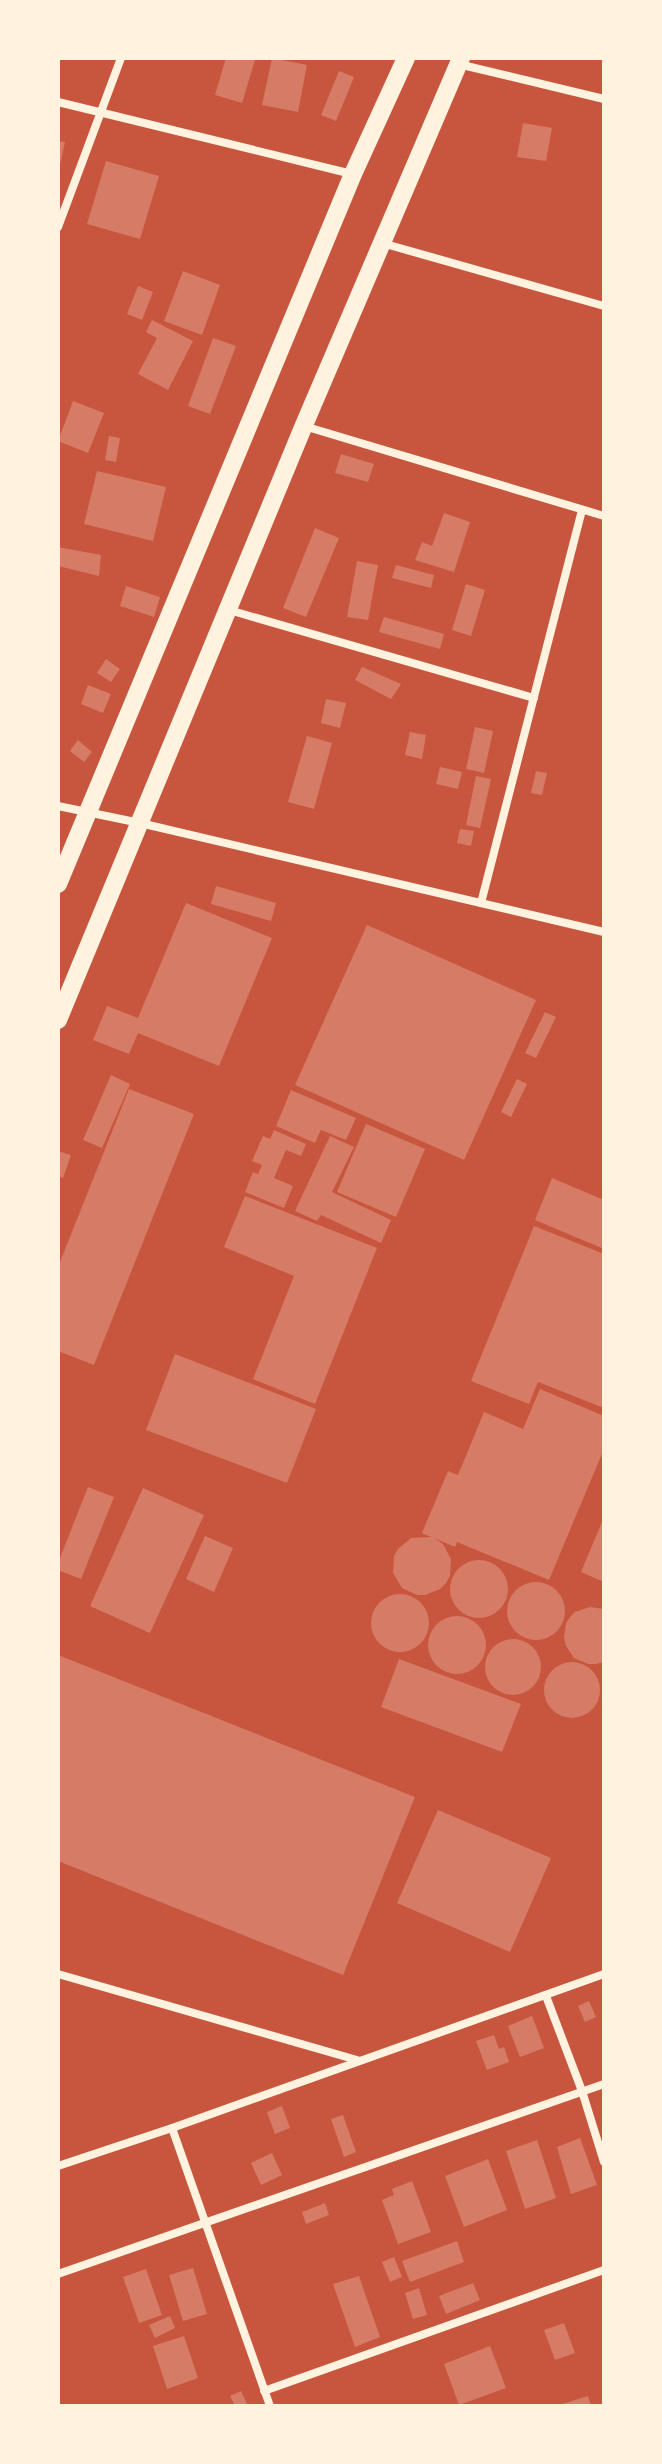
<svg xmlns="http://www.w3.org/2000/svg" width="662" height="2464" font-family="'Space Grotesk',sans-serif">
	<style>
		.building { fill: #d67c66 }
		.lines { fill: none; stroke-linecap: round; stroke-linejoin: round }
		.minor { stroke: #fff3e0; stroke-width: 8 }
		.primary { stroke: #fff3e0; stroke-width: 18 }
	</style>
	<rect width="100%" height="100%" fill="#c8553d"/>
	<g class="building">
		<polygon points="226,58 255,60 242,103 215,95"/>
		<polygon points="272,58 307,65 298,112 262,105"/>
		<polygon points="339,71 354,77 336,121 321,115"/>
		<polygon points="523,123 552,128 546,161 517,157"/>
		<polygon points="58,141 65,142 59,169 58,169"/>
		<polygon points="106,161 159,176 140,239 87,224"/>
		<polygon points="183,271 220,285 202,335 164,321"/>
		<polygon points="138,286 153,292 142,320 127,314"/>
		<polygon points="152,320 193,341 168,390 138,374 157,338 146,332"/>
		<polygon points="213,338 236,346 210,414 188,406"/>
		<polygon points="73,401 104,413 88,453 58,441"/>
		<polygon points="109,436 120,438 116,462 105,460"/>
		<polygon points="341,454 374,464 368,482 335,473"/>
		<polygon points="97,471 166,487 153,541 84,524"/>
		<polygon points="444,513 470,522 454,572 415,560 422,542 432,546"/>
		<polygon points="315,528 339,538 306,617 283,608"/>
		<polygon points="58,547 101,555 99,576 58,566"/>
		<polygon points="357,561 378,565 368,620 347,617"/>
		<polygon points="396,565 434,575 431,588 392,578"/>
		<polygon points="466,584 485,590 471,636 452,630"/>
		<polygon points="126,586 160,597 154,617 120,606"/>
		<polygon points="384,617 444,634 440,649 379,632"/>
		<polygon points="106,659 120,669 111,682 97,673"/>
		<polygon points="362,667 401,684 391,699 355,680"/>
		<polygon points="88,685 111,694 103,713 81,704"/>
		<polygon points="326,699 346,703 340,728 321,723"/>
		<polygon points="475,727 493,731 484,773 466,769"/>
		<polygon points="410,732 426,735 422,759 405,755"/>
		<polygon points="307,736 332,743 314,809 288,802"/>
		<polygon points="78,740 92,752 84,762 70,751"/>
		<polygon points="440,767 462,772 458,789 436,784"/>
		<polygon points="536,771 547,773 542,795 531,793"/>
		<polygon points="476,776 491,779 480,828 466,825"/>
		<polygon points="460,829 474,831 471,846 457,843"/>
		<polygon points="216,886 276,903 271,921 211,904"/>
		<polygon points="186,903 272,938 219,1066 138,1033 129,1054 93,1040 107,1006 138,1018"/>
		<polygon points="367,925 536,1000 464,1160 295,1085"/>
		<polygon points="545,1012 556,1017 536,1058 525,1053"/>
		<polygon points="111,1075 130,1084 102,1148 83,1140"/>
		<polygon points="517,1079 527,1084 511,1117 501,1112"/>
		<polygon points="129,1089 194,1114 94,1365 58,1351 58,1267"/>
		<polygon points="291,1090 356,1118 346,1140 321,1130 315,1143 276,1126"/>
		<polygon points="366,1124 425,1149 396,1217 337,1192"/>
		<polygon points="274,1130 306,1144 301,1156 286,1150 274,1178 293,1186 284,1208 245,1192 253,1172 258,1174 262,1165 252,1161 263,1136 270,1139"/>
		<polygon points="330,1136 354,1147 332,1192 391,1220 381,1243 321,1215 317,1221 295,1211"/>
		<polygon points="58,1151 71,1155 63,1178 58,1176"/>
		<polygon points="552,1178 604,1200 604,1249 535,1220"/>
		<polygon points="245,1196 377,1248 315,1404 253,1379 294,1276 224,1247"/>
		<polygon points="534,1226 604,1254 604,1408 538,1382 529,1404 471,1381"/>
		<polygon points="175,1354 316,1409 287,1483 146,1430"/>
		<polygon points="540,1389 604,1416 604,1449 549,1580 457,1542 455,1547 434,1538 443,1544 451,1559 450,1576 446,1583 440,1589 425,1595 417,1595 402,1588 393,1573 394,1556 398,1549 411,1538 431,1537 422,1533 448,1471 458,1475 484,1412 523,1429"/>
		<polygon points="88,1487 114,1497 81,1579 58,1570 58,1563"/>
		<polygon points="143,1488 204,1515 150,1633 90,1606"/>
		<polygon points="604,1517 604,1582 581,1572"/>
		<polygon points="205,1536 233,1548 214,1592 186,1579"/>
		<circle cx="479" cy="1589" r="29"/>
		<circle cx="536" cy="1611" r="29"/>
		<circle cx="400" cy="1623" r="29"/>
		<polygon points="590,1607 604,1609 604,1662 596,1664 588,1664 574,1658 566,1646 564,1638 566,1623 570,1617 575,1612"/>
		<circle cx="457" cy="1645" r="29"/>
		<circle cx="513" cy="1667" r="28"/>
		<polygon points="58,1655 415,1797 343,1975 58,1861"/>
		<polygon points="399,1659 521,1704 502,1752 381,1707"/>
		<circle cx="572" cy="1690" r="28"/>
		<polygon points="438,1810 551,1858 510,1952 397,1903"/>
		<polygon points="589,2001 596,2017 585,2022 578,2006"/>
		<polygon points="532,2016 544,2048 520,2057 508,2026"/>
		<polygon points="494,2035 499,2049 504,2047 509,2062 487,2070 476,2041"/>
		<polygon points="282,2106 290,2128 275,2134 267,2112"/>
		<polygon points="343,2115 356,2152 344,2157 331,2119"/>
		<polygon points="580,2138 597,2185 571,2194 557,2147"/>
		<polygon points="537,2140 556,2198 525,2209 506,2151"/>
		<polygon points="272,2153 282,2175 261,2185 251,2163"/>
		<polygon points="488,2159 507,2210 464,2227 445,2176"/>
		<polygon points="412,2181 431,2232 398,2244 382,2200 394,2195 392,2189"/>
		<polygon points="325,2203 329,2215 306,2224 302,2212"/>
		<polygon points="457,2241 464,2262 410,2282 402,2261"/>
		<polygon points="394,2257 402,2277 390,2282 382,2262"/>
		<polygon points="193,2268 207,2314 183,2321 169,2275"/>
		<polygon points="146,2269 162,2315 139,2323 123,2277"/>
		<polygon points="359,2276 380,2337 355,2347 333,2284"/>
		<polygon points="473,2283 480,2300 446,2314 439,2296"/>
		<polygon points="419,2288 427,2315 413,2319 405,2293"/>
		<polygon points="170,2316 175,2328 155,2338 149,2325"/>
		<polygon points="564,2323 575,2353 555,2360 544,2330"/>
		<polygon points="184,2336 198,2378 167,2389 153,2346"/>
		<polygon points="490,2346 506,2388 459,2405 444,2364"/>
		<polygon points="241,2391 248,2406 235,2406 230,2396"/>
		<polygon points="588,2396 591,2406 559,2406 559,2405"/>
	</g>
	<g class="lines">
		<g class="minor">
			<polyline points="458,64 604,99"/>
			<polyline points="58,102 352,174"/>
			<polyline points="58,227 121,58"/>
			<polyline points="382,243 604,306"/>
			<polyline points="304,426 604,516"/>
			<polyline points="229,610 534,698"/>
			<polyline points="58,806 140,823 604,932"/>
			<polyline points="481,903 582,510"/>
			<polyline points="58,1974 357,2060"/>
			<polyline points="546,1996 582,2091 604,2162"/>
			<polyline points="172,2128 270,2406"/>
			<polyline points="58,2166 172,2128 604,1974"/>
			<polyline points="58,2274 604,2084"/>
			<polyline points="264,2391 604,2270"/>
		</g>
		<g class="primary">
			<polyline points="58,884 353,174 406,58"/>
			<polyline points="58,1020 304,425 461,58"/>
		</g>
	</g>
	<rect width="662" height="2464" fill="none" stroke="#fff3e0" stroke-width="120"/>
</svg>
